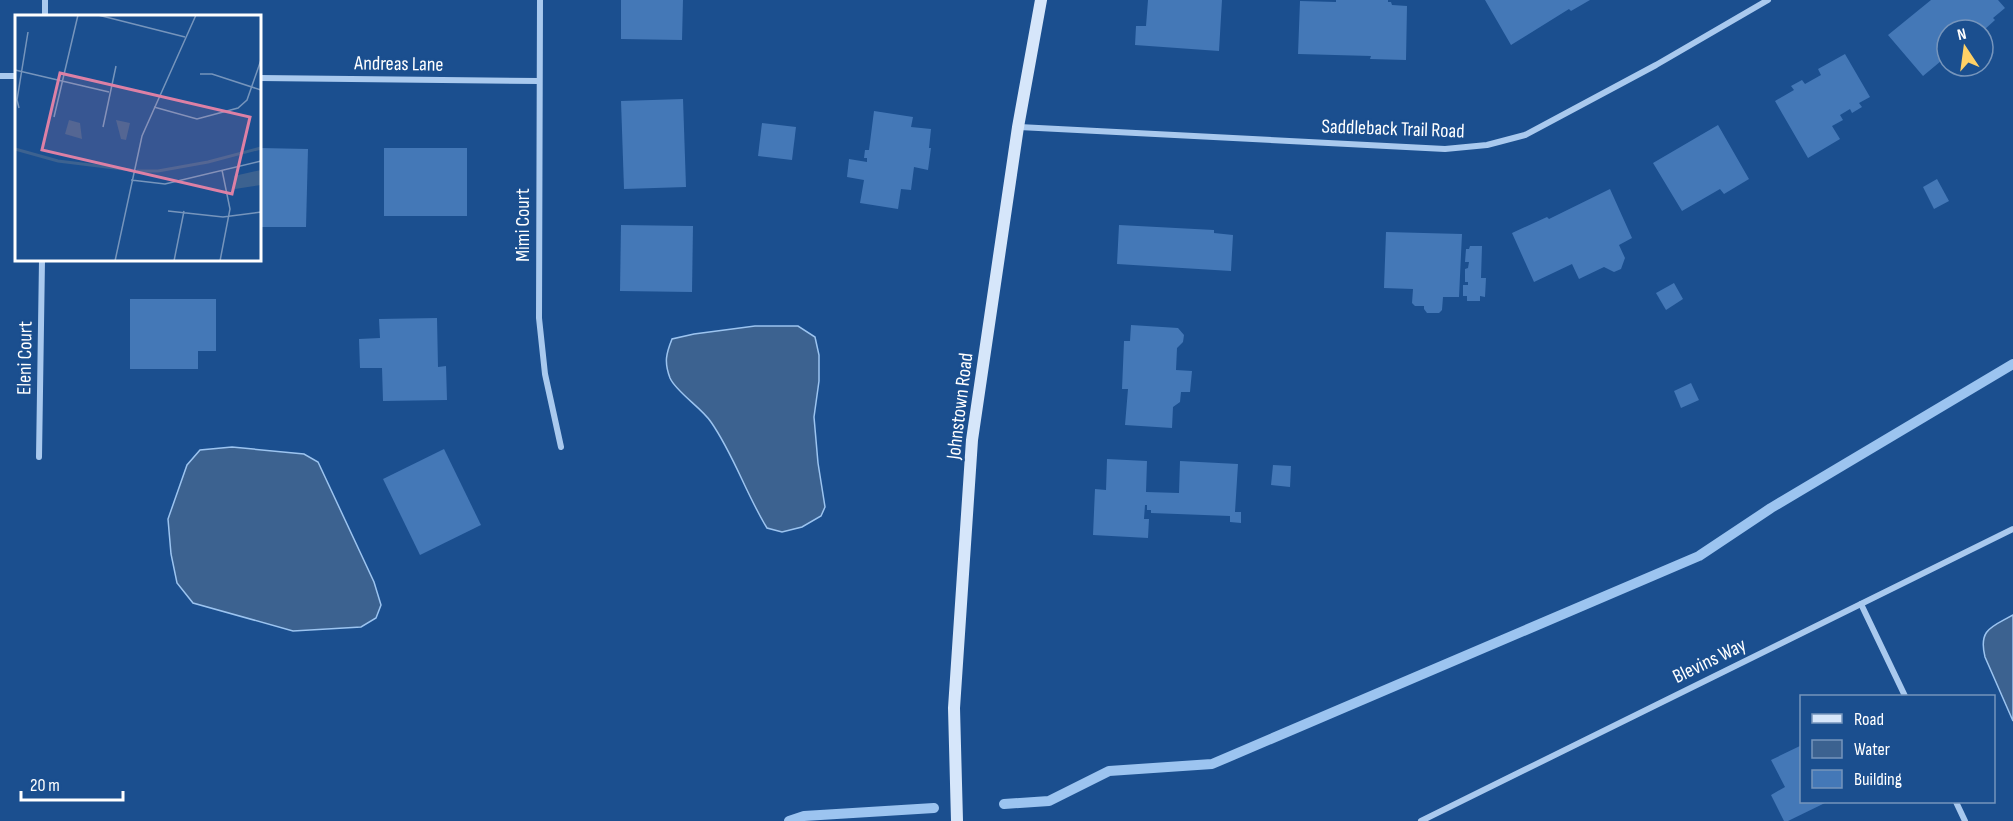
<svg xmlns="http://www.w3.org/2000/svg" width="2013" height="821" font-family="'Sofia Sans Condensed',sans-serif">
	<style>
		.water { fill: #3c6290; stroke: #9cc4f0; stroke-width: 1.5 }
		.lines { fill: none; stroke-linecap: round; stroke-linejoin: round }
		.stream { stroke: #9cc4f0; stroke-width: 10 }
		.building { fill: #4478b7 }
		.street { stroke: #a9c9ee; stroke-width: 6 }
		.secondary { stroke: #d6e6fa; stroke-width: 12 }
		.labels { text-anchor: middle; stroke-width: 5; stroke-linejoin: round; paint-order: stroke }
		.street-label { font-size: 20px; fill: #fff; stroke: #1b4f8f }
		.inset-river { fill: none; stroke: #3c6290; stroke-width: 3 }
		.inset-road { fill: none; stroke: #7695bc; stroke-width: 1.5 }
		.view { fill: #dd80a5; fill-opacity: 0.15; stroke: #dd80a5; stroke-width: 3 }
		.inset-edge { fill: none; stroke: #fff; stroke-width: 3 }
	</style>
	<rect width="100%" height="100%" fill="#1b4f8f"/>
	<g class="water">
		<path d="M755,326H798L815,337L819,355V381L814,417L818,463L825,507L821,516L802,527L782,532L767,528C746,494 734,455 711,422C702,408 676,392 670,378C664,362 666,354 672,339L694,334Z"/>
		<polygon points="232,447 304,454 318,462 374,582 381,605 376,618 361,627 293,631 193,603 177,583 171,554 168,519 187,465 200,450"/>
		<path d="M2013,615V721L1985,657C1978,629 1992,627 2013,615Z"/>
	</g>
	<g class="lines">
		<g class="stream">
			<polyline points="1004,804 1049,801 1109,771 1212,764 1699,556 1771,508 2013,364"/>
			<polyline points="789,821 804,816 934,808"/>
		</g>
	</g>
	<g class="building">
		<polygon points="621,0 683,0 682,40 621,39"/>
		<polygon points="1148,0 1222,0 1219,51 1135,45 1136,26 1146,26"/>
		<polygon points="1336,0 1388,0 1388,2 1391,2 1392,5 1407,6 1406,60 1370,59 1371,56 1298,54 1300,1 1336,2"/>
		<polygon points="1485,0 1590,0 1571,11 1569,9 1511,45"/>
		<polygon points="1931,0 1998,0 2005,8 1993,18 1995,20 1984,30 1981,28 1979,30 1947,30 1947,56 1923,76 1888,35"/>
		<polygon points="1845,54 1870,97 1859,103 1862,107 1852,113 1850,109 1840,115 1843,120 1832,126 1840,139 1808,158 1775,101 1794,90 1791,86 1802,80 1805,84 1821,75 1818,69"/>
		<polygon points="683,99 686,187 624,189 621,101"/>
		<polygon points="874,111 913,117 911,127 931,129 929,148 931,148 928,170 914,167 911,190 901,189 898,209 860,203 864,180 847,177 849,159 867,162 867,158 864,158 865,150 869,150"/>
		<polygon points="762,123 796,127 792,160 758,156"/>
		<polygon points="1718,125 1749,179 1724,194 1720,189 1682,211 1653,163"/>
		<polygon points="260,148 308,149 306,227 260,227"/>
		<rect x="384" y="148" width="83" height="68"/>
		<polygon points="1937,179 1949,201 1934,209 1923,187"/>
		<polygon points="1610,189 1632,238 1619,245 1625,258 1621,269 1614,272 1604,267 1579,279 1572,264 1534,282 1512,233 1547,217 1549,219"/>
		<polygon points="621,225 693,226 692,292 620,291"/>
		<polygon points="1119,225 1214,230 1214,233 1233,235 1231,271 1117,264"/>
		<polygon points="1386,232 1462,234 1459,297 1443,297 1442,310 1439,313 1427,313 1424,309 1424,306 1415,306 1412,303 1413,289 1384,288"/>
		<polygon points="1470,246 1482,246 1481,278 1486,278 1485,297 1480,296 1480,301 1467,301 1467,296 1463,296 1463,285 1468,285 1468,282 1465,282 1465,269 1468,268 1469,262 1465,262 1466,249 1469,249"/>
		<polygon points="1674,283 1683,299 1666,310 1656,293"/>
		<polygon points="130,299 216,299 216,351 198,351 198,369 130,369"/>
		<polygon points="437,318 438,367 446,366 447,400 383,401 382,368 360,368 359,339 380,338 379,319"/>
		<polygon points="1131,325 1178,328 1184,335 1183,342 1177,348 1176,370 1192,371 1190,392 1181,392 1180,402 1173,407 1172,428 1125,425 1128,389 1122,389 1124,341 1130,341"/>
		<polygon points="1691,383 1699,400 1681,408 1674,391"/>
		<polygon points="444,449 481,525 420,555 383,479"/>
		<polygon points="1107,459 1147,461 1146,492 1179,493 1180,461 1238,464 1235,512 1241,512 1241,523 1230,522 1230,516 1151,513 1151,510 1147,510 1147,505 1145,505 1144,519 1149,519 1148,538 1093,535 1095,489 1106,490"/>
		<polygon points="1273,465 1291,466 1290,487 1271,485"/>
		<polygon points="1802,745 1802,802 1827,802 1788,821 1784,821 1771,795 1785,787 1771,760"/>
	</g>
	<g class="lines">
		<g class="street">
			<polyline points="540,0 539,318 545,374 561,447"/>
			<polyline points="45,16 45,0"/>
			<polyline points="0,76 16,76"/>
			<polyline points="260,78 539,81"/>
			<polyline points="1019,127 1445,149 1487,145 1525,135 1656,65 1768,0"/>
			<polyline points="39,457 42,260"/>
			<polyline points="1861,604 1905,696"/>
			<polyline points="1956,802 1965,821"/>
			<polyline points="1421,821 2013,529"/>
		</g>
		<polyline class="secondary" points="957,821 954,708 972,440 1018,127 1041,0"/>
	</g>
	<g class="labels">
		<g class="street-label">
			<text transform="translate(399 63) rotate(1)" y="7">Andreas Lane</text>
			<text transform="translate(1393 128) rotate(2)" y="7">Saddleback Trail Road</text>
			<text transform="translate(522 225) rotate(-90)" y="7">Mimi Court</text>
			<text transform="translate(24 358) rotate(-89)" y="7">Eleni Court</text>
			<text transform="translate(959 406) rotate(-83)" y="7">Johnstown Road</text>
			<text transform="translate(1709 660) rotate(-26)" y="7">Blevins Way</text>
		</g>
	</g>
	<g transform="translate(15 15)">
		<rect width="246" height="246" fill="#1b4f8f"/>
		<path d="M54,105L65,108L67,124L50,119ZM101,105L115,108L111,125L106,124ZM246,155V170L220,174L219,161Z" fill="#3c6290"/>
		<path class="inset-river" d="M0,134L43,146L116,155M122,156H143L193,147L246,133"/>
		<path class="inset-road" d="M83,0L170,22M0,55L94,77M185,59H197L246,75M139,92L182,104L223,93L232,85L246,45M4,93L2,85L13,17M39,102L63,0M88,112L101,51M116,165L150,169L246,146M153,196L208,202L246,197M100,246L127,121L181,0M159,246L169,196M205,246L215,194L207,155"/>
		<path class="view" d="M45,58L235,102L217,179L27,135Z"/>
		<rect width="246" height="246" class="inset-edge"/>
	</g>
	<rect x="1800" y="695" width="195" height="108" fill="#1b4f8f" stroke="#7695bc" stroke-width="1.5"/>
	<rect x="1812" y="714" width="30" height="9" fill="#d6e6fa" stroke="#7695bc" stroke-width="1.5"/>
	<text x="1854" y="725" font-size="18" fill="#ffffff">Road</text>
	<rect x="1812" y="740" width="30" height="18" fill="#3c6290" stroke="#7695bc" stroke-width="1.5"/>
	<text x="1854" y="755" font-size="18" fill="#ffffff">Water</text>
	<rect x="1812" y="770" width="30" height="18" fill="#4478b7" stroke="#7695bc" stroke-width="1.5"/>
	<text x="1854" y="785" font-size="18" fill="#ffffff">Building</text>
	<g transform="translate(1965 48) rotate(347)"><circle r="28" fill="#1b4f8f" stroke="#7695bc" stroke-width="1.5"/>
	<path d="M0-4.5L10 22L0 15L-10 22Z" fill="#ffd166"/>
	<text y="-9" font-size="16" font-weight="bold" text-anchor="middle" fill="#ffffff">N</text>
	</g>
	<path d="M21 791v9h102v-9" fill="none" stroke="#ffffff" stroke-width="3"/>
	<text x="30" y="791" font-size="18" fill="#ffffff" stroke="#1b4f8f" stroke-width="4.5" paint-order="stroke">20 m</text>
</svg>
